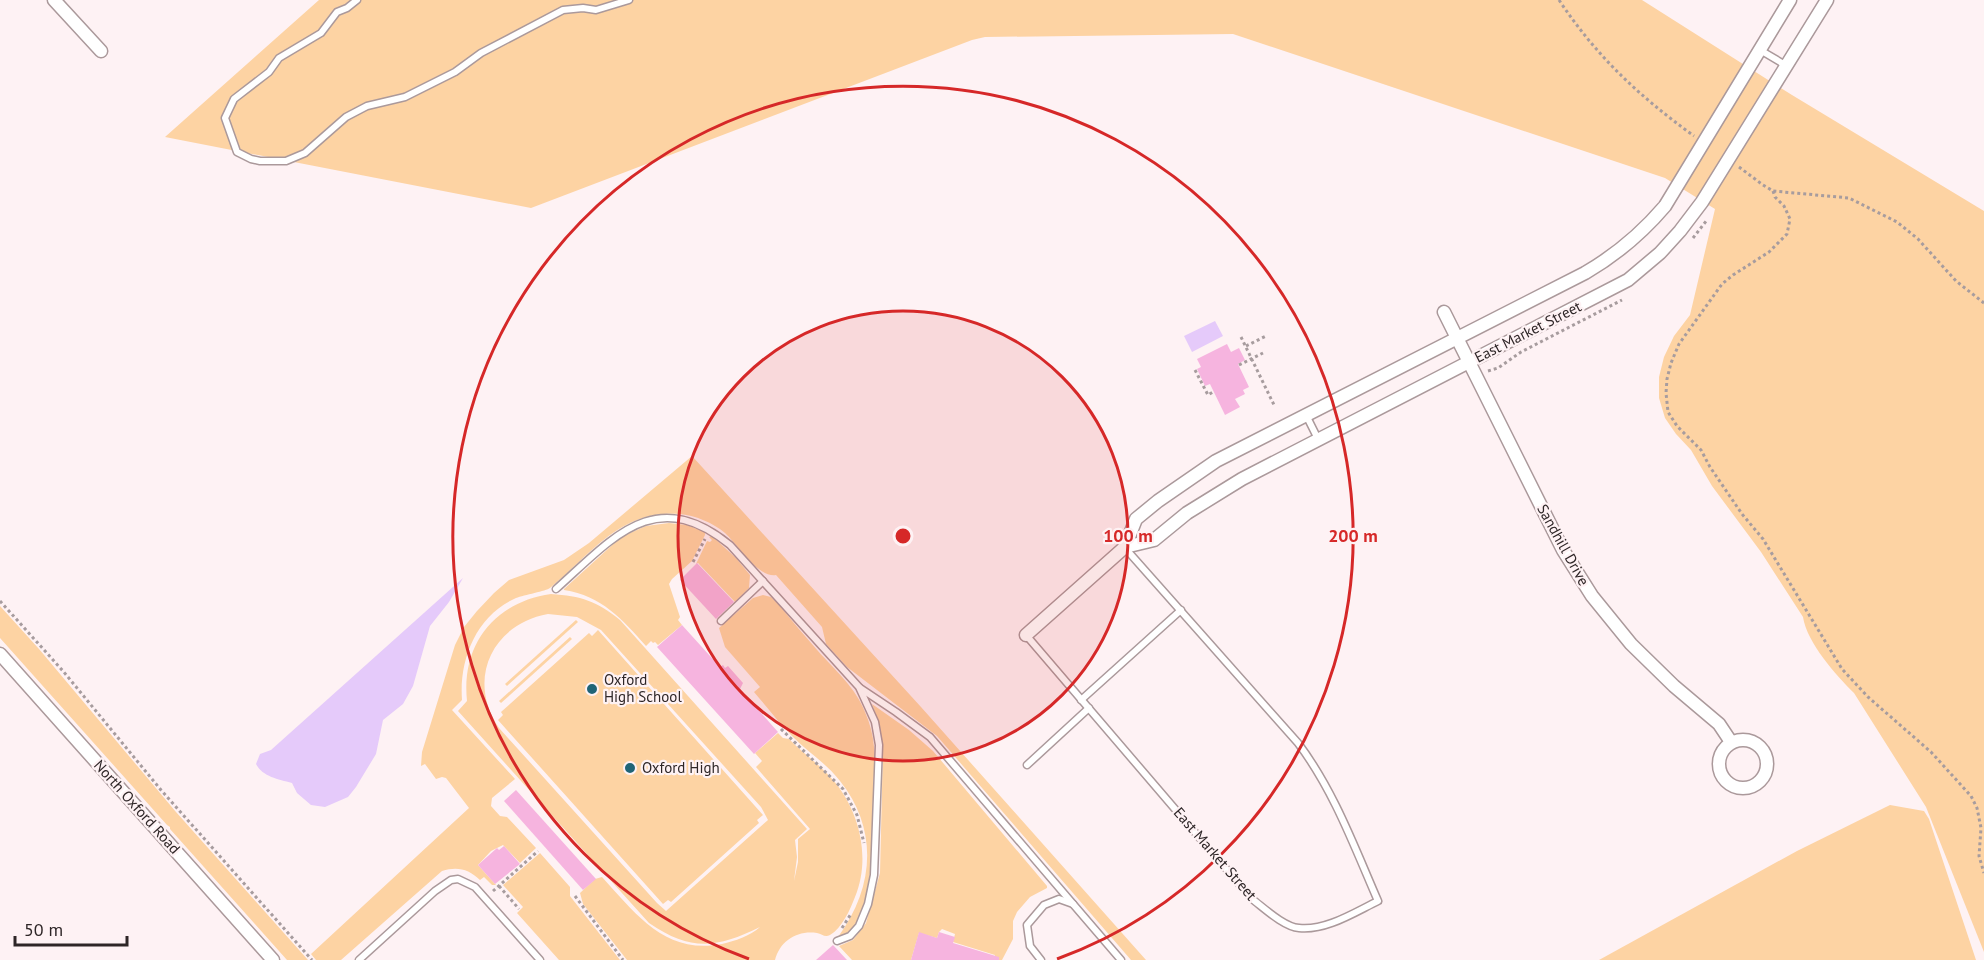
<svg xmlns="http://www.w3.org/2000/svg" width="1984" height="960" font-family="'PT Sans',sans-serif">
	<style>
		.green { fill: #fdd3a3; fill-rule: evenodd }
		.water { fill: #e5cafa }
		.building { fill: #f6b4df }
		.lines { fill: none; stroke-linecap: round; stroke-linejoin: round }
		.service-casing { stroke: #ab999b; stroke-width: 9 }
		.minor-casing { stroke: #ab999b; stroke-width: 15 }
		.path { stroke: #a79c9e; stroke-width: 3; stroke-dasharray: 3 3; stroke-linecap: butt }
		.service { stroke: #fff; stroke-width: 6 }
		.minor { stroke: #fff; stroke-width: 12 }
		.ring { fill: none; stroke: #d62828; stroke-width: 3 }
		.poi-dot { fill: #206476; stroke: #fef2f4; stroke-width: 2 }
		.labels { text-anchor: middle; stroke-width: 4.5; stroke-linejoin: round; paint-order: stroke }
		.street-label { font-size: 15px; fill: #2e2627; stroke: #fef2f4 }
		.poi-label { font-size: 15px; fill: #2e2627; stroke: #fef2f4; text-anchor: start }
		.centre { fill: #d62828; stroke: #fef2f4; stroke-width: 3 }
		.ring-label { font-size: 18px; text-anchor: middle; font-weight: bold; fill: #d62828; stroke: #fef2f4; stroke-width: 4.5; stroke-linejoin: round; paint-order: stroke }
	</style>
	<rect width="100%" height="100%" fill="#fef2f4"/>
	<g class="green">
		<path d="M319,0H1642L1792,95L1984,211V952L1926,807L1854,693C1836,675 1807,643 1803,617L1761,552L1712,486L1691,450L1676,434L1665,418L1659,398V377L1664,357L1674,336L1690,315L1715,209L1665,178L1233,34L985,37L972,40L531,208L165,137Z"/>
		<path d="M692,456L921,707L1146,960H1131L937,736L847,667L826,644L822,627L776,575C758,578 738,545 725,533C713,523 695,515 679,514C619,510 592,554 550,588C546,591 524,595 516,598C476,616 459,659 462,700L452,710L515,779L492,798L491,806L500,816L507,817L536,848L520,863L503,845L491,851L478,865L496,885H492L484,877L480,880C469,869 457,866 442,871L341,960H316L311,954L469,808L446,778L442,777L436,779L425,764L421,766L422,752L455,645L464,627L477,611L494,593L509,580L564,560L589,543Z"/>
		<path d="M669,523L687,525L705,532V535L692,561L672,579L669,584L680,617L678,620L682,625L658,645L655,642L653,643L651,641L646,646C622,619 602,596 564,590V589L621,537L646,526Z"/>
		<polygon points="712,536 736,558 750,575 749,588 735,602 698,563 696,564 707,541 710,542 712,540 709,537"/>
		<path d="M551,594C581,596 597,601 620,620L807,829L795,840L797,857L794,881L798,862V839L810,829L756,767L762,761L755,753L778,733L783,738L789,739C803,753 820,765 833,780C860,811 871,859 855,897C850,910 842,928 830,935C825,938 822,934 817,933C797,930 780,941 775,960H627L583,904L580,893L595,879L602,877C636,914 665,955 722,944C735,941 750,936 760,927C717,948 691,952 649,923L458,711L467,701C461,644 495,602 551,594ZM548,614L577,617L601,630L761,807L768,820L666,911L657,903L499,728C466,680 492,624 548,614Z"/>
		<path d="M763,595L771,597L779,605C792,621 805,636 818,651C834,669 856,688 865,712C870,723 873,735 874,747C876,763 873,781 873,798C872,829 877,929 838,937C874,888 879,830 840,781C827,764 808,752 793,737C779,723 767,707 754,692L760,687L725,647L719,628L753,598Z"/>
		<polygon points="0,606 39,649 176,812 308,960 287,960 170,829 170,827 167,825 0,638"/>
		<polygon points="576,620 578,622 507,686 505,684"/>
		<polygon points="598,630 763,815 757,820 759,823 671,902 668,900 663,904 498,720 503,715 501,712 589,633 592,636"/>
		<polygon points="570,637 572,639 501,703 499,701"/>
		<polygon points="872,704 909,730 933,751 1047,886 1047,888 1030,897 1017,912 1013,921 1013,939 1002,960 994,960 995,955 953,942 955,934 942,929 939,932 937,938 919,933 911,960 852,960 839,946 853,940 866,923 880,873 883,747 879,723"/>
		<polygon points="1890,805 1924,811 1929,819 1976,960 1599,960 1797,851"/>
		<polygon points="540,853 570,887 570,896 620,960 559,960 517,913 523,907 503,885"/>
	</g>
	<g class="water">
		<polygon points="1215,321 1223,336 1192,352 1184,336"/>
		<path d="M463,578L449,602L430,626L413,686L403,704L383,720L376,754L356,787L348,797L325,807L311,805L297,793L292,783C278,779 263,777 256,764L260,754L271,750Z"/>
	</g>
	<g class="building">
		<polygon points="1227,344 1231,352 1239,348 1245,360 1238,364 1249,387 1243,390 1245,394 1235,399 1240,407 1225,415 1210,384 1205,386 1197,369 1201,367 1197,359"/>
		<polygon points="697,563 734,602 716,619 680,580"/>
		<polygon points="682,625 720,667 723,665 725,668 728,666 743,683 740,689 778,732 754,754 657,647"/>
		<polygon points="516,790 596,879 583,890 504,801"/>
		<polygon points="504,846 520,864 495,884 478,865 497,848 499,850"/>
		<polygon points="919,932 937,938 939,932 955,937 953,943 999,957 999,960 911,960"/>
		<polygon points="833,945 847,960 816,960"/>
	</g>
	<g class="lines">
		<defs>
			<g id="service">
				<polyline points="357,0 347,8 337,12 321,33 279,58 269,72 234,99 225,118 237,152 251,159 260,161 286,161 305,153 346,117 367,106 405,97 455,72 481,53 563,10 583,8 596,10 629,0"/>
				<polyline points="1760,50 1787,66"/>
				<polyline points="1306,415 1318,439"/>
				<path d="M556,589C613,538 655,484 730,545L859,687L875,722L879,745L874,875L868,904L859,926L850,936L837,941"/>
				<polyline points="721,621 763,581"/>
				<path d="M1026,635L1252,899C1264,908 1284,927 1299,928C1326,931 1355,912 1378,901C1354,846 1334,791 1298,743L1125,548"/>
				<polyline points="860,688 896,712 930,737 1073,904"/>
				<polyline points="1081,700 1181,610"/>
				<polyline points="1027,765 1089,708"/>
				<polyline points="359,960 435,891 451,880 458,879 475,887 540,960"/>
				<polyline points="1041,960 1030,946 1027,925 1044,905 1059,899 1073,904 1121,960"/>
			</g>
			<g id="minor">
				<polyline points="54,0 101,51"/>
				<polyline points="1444,312 1563,550 1592,596 1631,644 1674,686 1719,724 1731,742"/>
				<polyline points="1125,547 1154,540 1187,513 1242,479 1628,280 1660,253 1680,231 1702,202 1827,0"/>
				<path d="M1026,635L1125,547L1136,519L1158,501L1216,461L1585,273C1616,255 1642,233 1665,206L1790,0"/>
				<polyline points="0,654 273,960"/>
				<circle cx="1743" cy="764" r="24"/>
			</g>
		</defs>
		<use href="#service" class="service-casing"/>
		<use href="#minor" class="minor-casing"/>
		<g class="path">
			<path d="M1559,0C1597,57 1639,96 1694,136"/>
			<polyline points="1739,167 1763,185 1773,191 1849,198 1897,222 1918,239 1956,281 1984,303"/>
			<polyline points="1773,191 1775,197 1784,206 1790,219 1787,234 1769,252 1733,275 1722,284 1679,344 1671,363 1667,379 1666,393 1668,412 1677,426 1701,450 1710,467 1742,514 1763,539 1842,669 1868,697 1931,752 1971,796 1977,808 1981,828 1979,856 1984,873"/>
			<polyline points="1693,238 1707,220"/>
			<polyline points="1241,337 1275,407"/>
			<polyline points="1246,346 1266,336"/>
			<polyline points="1239,365 1263,353"/>
			<polyline points="1195,370 1208,395 1213,392"/>
			<polyline points="1488,371 1498,368 1521,352 1622,300"/>
			<polyline points="693,562 705,539"/>
			<polyline points="0,601 63,671 161,790 312,960"/>
			<polyline points="781,729 843,789 857,815 864,843"/>
			<polyline points="499,886 519,909"/>
			<polyline points="493,891 538,851"/>
			<polyline points="575,896 623,960"/>
			<polyline points="842,928 851,914"/>
		</g>
		<use href="#service" class="service"/>
		<use href="#minor" class="minor"/>
	</g>
	<circle cx="903" cy="536" r="225" fill="#d62828" fill-opacity=".12"/>
	<g class="ring">
		<circle cx="903" cy="536" r="225"/>
		<path d="M749 959A450 450 0 1 1 1057 959"/>
	</g>
	<g class="poi-dot">
		<circle cx="592" cy="689" r="6"/>
		<circle cx="630" cy="768" r="6"/>
	</g>
	<g class="labels">
		<g class="street-label">
			<text transform="translate(1528 332) rotate(-27)" y="5">East Market Street</text>
			<text transform="translate(1563 545) rotate(61)" y="5">Sandhill Drive</text>
			<text transform="translate(137 807) rotate(48)" y="5">North Oxford Road</text>
			<text transform="translate(1215 854) rotate(49)" y="5">East Market Street</text>
		</g>
		<g class="poi-label">
			<text x="604" y="685">Oxford<tspan x="604" dy="17">High School</tspan></text>
			<text x="642" y="773">Oxford High</text>
		</g>
	</g>
	<circle cx="903" cy="536" r="9" class="centre"/>
	<g class="ring-label">
		<text x="1128" y="542">100 m</text>
		<text x="1353" y="542">200 m</text>
	</g>
	<path d="M15 936v9h112v-9" fill="none" stroke="#2e2627" stroke-width="3"/>
	<text x="24" y="936" font-size="18" fill="#2e2627" stroke="#fef2f4" stroke-width="4.5" paint-order="stroke">50 m</text>
</svg>
